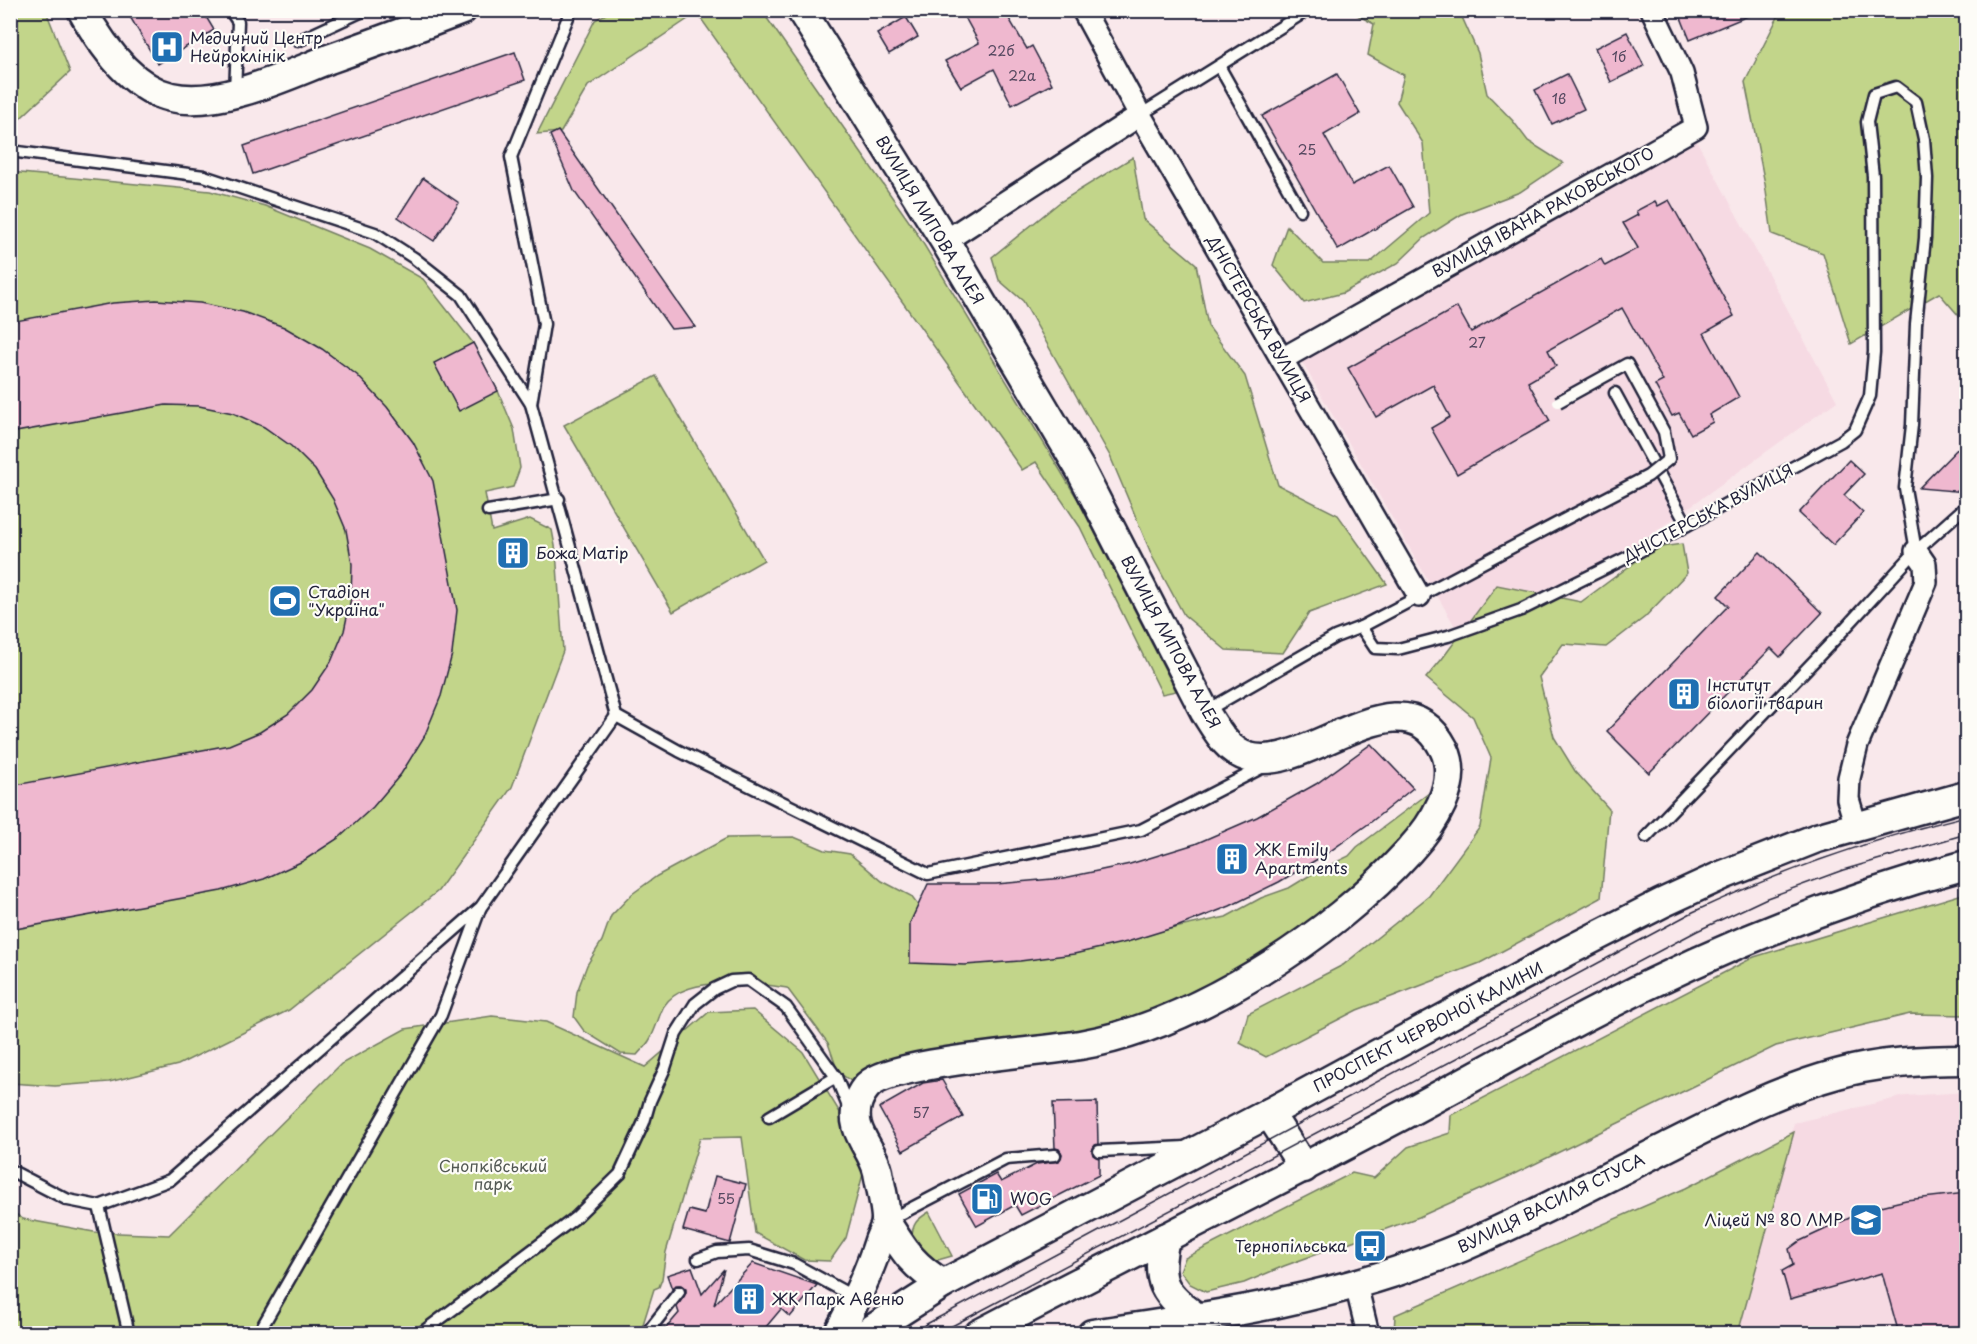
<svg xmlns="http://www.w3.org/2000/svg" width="1977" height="1344" font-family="'Playpen Sans',sans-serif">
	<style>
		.built { fill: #f6dae3 }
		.green { fill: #c2d58a; stroke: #727c62; stroke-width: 1.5 }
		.building { fill: #efb8cf; stroke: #22223b; stroke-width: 1.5 }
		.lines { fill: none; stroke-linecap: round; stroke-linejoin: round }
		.lane-casing { stroke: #22223b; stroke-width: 15 }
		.street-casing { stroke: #22223b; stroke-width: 26 }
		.secondary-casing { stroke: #22223b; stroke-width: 33 }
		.lane { stroke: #fdfcf7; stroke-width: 10 }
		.street { stroke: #fdfcf7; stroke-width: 21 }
		.secondary { stroke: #fdfcf7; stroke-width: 28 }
		.tram { stroke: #22223b; stroke-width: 1.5 }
		.lane-bridge-casing { stroke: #22223b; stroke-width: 15; stroke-linecap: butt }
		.lane-bridge { stroke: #fdfcf7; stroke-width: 10 }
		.labels { text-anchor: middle; stroke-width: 4.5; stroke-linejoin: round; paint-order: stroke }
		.number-label { font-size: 14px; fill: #554860 }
		.poi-label { font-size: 16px; fill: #22223b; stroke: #fdfcf7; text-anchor: start }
		.street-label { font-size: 16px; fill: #22223b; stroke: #fdfcf7 }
		.park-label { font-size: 16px; fill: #525853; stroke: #fdfcf7 }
	</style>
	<rect width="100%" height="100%" fill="#f9e8eb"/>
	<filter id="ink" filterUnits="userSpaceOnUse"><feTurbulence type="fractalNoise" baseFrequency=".0167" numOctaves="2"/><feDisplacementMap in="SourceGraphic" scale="12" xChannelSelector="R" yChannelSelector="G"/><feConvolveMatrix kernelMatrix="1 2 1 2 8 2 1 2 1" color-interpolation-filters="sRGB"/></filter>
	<g filter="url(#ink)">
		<g class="built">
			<polygon points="1693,134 1837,401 1475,661 1302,362"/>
			<polygon points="1966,1092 1966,1333 1737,1333 1737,1317 1794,1123 1905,1096"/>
		</g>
		<g class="green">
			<polygon points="10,11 46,11 70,72 11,127"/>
			<polygon points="611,11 762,11 915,230 1077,498 1176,691 1162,694 1080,527 1036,462 1022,470 697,13 588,86 561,132 537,134 595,20"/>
			<polygon points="1350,11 1462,11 1462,17 1478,53 1487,94 1513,121 1528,141 1563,163 1520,192 1462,214 1424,238 1398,263 1343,293 1304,303 1273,265 1287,226 1323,263 1370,263 1429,213 1423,143 1397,102 1404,75 1368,55 1374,24"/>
			<polygon points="1781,11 1966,11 1966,324 1939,293 1851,344 1823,253 1772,234 1765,184 1745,82"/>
			<polygon points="1133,157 1143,219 1196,264 1208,326 1245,376 1278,485 1338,515 1387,584 1309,613 1283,653 1226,650 1184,615 1153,558 1110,456 1023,301 999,280 992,257 1060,202"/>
			<polygon points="10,172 210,191 265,206 370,249 423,279 473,343 498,391 514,429 520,468 513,487 485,493 492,531 530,519 552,530 556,551 563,651 512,787 438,891 289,1010 178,1065 109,1082 55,1086 10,1083"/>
			<polygon points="656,376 764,560 673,612 564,425"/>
			<polygon points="1682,544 1687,573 1645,617 1606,647 1563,644 1539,677 1554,737 1575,771 1609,809 1601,898 1480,963 1357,1010 1266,1057 1240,1043 1248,1014 1343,965 1429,896 1480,827 1491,758 1473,717 1426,678 1442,659 1497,585 1581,602 1654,548"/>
			<path d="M1445,781L1387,870L1248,968L1138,1019L1057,1034L863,1081H851L838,1072L828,1043L787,988C755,983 684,974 664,1006C658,1017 656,1030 649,1041C646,1046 641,1050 637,1055L621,1054L584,1031L574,1017L577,992L587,965L602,941L611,916L632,894L657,876L727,838L794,837L825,850L850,854L882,881L911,896L925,915L1137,936L1226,917L1261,898L1289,888L1312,874L1349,856L1357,847Z"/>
			<polygon points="1966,893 1966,1015 1910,1014 1776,1046 1512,1175 1419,1217 1284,1266 1244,1283 1206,1292 1190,1284 1180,1271 1185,1258 1352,1173 1374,1178 1408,1147 1450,1133 1451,1115 1754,957"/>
			<polygon points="753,1010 803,1052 850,1129 863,1174 846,1238 830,1261 804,1260 755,1233 742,1137 700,1138 666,1252 662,1279 659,1287 654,1289 640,1334 11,1333 10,1210 23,1219 94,1232 169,1235 341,1064 405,1029 492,1016 546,1022 645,1067 709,1012"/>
			<polygon points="1794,1132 1740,1326 1740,1333 1598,1334 1598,1329 1525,1328 1515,1334 1394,1333 1395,1315 1686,1188"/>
			<path d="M929,1212L952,1256L931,1262L911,1239C913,1223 916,1220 929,1212Z"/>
		</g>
		<g class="building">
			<polygon points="126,10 202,10 214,30 158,64"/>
			<polygon points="961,10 1004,10 1027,49 1032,46 1052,84 1012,105 994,69 961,87 945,61 979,43"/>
			<polygon points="1678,10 1759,10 1760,11 1690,40"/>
			<polygon points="906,17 918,37 889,54 877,34"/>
			<polygon points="1627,32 1644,66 1611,82 1595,48"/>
			<polygon points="515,52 525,80 253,174 244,146"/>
			<polygon points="1337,74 1360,114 1324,135 1352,185 1389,165 1413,207 1338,250 1262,116"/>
			<polygon points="1567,74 1584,109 1552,124 1535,90"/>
			<polygon points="558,131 695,327 671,329 574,191 550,135"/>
			<polygon points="423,178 459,203 434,241 398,217"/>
			<polygon points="1669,200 1734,316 1704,333 1739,397 1709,415 1713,422 1691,434 1679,413 1672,416 1655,385 1663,381 1622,308 1548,350 1556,366 1528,382 1550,421 1457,474 1431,428 1450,417 1433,385 1376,417 1348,368 1457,307 1471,332 1601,259 1605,266 1638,248 1623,223 1638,215 1636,211 1655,201 1658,206"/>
			<polygon points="156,300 200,303 243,312 284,327 322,349 357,375 387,407 413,442 433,481 457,610 452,654 441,696 424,737 401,774 373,807 340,837 303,861 264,879 221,891 10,930 10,786 229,745 260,732 288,714 312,690 331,662 344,631 351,598 352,564 346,530 333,499 315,470 291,446 264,427 233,413 199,406 166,405 10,433 10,322 113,303"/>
			<polygon points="473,343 498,391 459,411 434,363"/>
			<polygon points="1966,440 1966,492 1919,488"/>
			<polygon points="1849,460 1864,474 1844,495 1863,513 1833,545 1799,513"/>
			<polygon points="1760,552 1822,613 1780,657 1771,648 1649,773 1607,731 1728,606 1718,596"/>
			<polygon points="1371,744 1413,788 1371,822 1326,854 1279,882 1230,906 1179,926 1127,942 1074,954 1020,961 965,965 910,963 910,923 928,884 996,884 1064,878 1130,864 1195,844 1257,817 1316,784"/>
			<polygon points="942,1080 963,1117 903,1151 879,1108 923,1083"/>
			<polygon points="1097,1102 1098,1144 1095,1145 1092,1151 1093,1155 1099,1158 1099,1175 1021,1215 1015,1205 977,1226 959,1194 996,1174 1001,1182 1037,1164 1059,1161 1062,1154 1059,1149 1055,1148 1053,1103"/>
			<polygon points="715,1176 746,1184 730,1243 683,1230 689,1210 705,1214"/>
			<polygon points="1966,1193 1966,1334 1899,1334 1882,1273 1790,1299 1782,1271 1793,1265 1789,1249 1800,1241 1858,1214 1881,1206 1906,1200"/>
			<polygon points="753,1263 817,1285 790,1317 781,1309 760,1334 661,1334 679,1313 677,1307 686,1292 686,1289 681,1285 676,1285 672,1289 667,1275 692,1267 702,1294 724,1269 714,1305"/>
		</g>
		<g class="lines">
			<defs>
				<g id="lane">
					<polyline points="230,10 238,22 235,91"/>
					<polyline points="298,41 365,10"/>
					<polyline points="1219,66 1300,210"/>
					<polyline points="1140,115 1308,10"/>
					<polyline points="10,151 204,176 375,233 414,258 461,295 531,404 616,716 679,751 928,874 1141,830 1265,766"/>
					<polyline points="1615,393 1687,525"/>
					<polyline points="531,404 544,324 511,157 571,10"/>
					<polyline points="488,511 559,499"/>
					<polyline points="1573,515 1361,627 1375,648 1398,649 1448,636 1521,610 1640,551 1841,441 1855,430 1870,396 1874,352 1873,176 1867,122 1874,94 1896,87 1916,102 1924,139 1927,178 1925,238 1916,324 1912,425 1905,488 1916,551"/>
					<polyline points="1206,711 1335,637 1361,627"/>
					<polyline points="1646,837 1836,638 1916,551 1963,509"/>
					<polyline points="769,1117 836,1077"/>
					<polyline points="1099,1151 1186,1147"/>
					<polyline points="10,1170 68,1200 99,1206 170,1180 481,907 616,716"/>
					<polyline points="99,1206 129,1334"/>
					<polyline points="889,1220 1006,1159 1055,1155"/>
					<polyline points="698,1259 717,1252 749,1250 794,1264 856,1298"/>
					<polyline points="258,1334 441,1015 480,909"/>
					<polyline points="420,1334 575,1218 620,1174 644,1122 650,1101 665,1068 676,1034 695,1004 714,989 731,981 748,980 786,1007 836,1077 849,1109"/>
					<polyline points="646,1334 679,1292"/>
				</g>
				<g id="street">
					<polyline points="1083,10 1140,115 1419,596"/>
					<polyline points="945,241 1140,115"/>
					<polyline points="1282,359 1696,127 1682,73 1652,10"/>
					<polyline points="1856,826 1848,799 1849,778 1857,745 1926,582 1925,564 1916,551"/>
					<polyline points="1356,1285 1368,1334"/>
				</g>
				<g id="secondary">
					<path d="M82,10C101,44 131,88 171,97C219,108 285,76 329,59C374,43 418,27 462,10"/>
					<path d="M801,10L945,241L1080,469L1205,712C1216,729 1227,751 1248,757C1308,775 1401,666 1444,749C1461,784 1432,826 1409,851C1332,936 1193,1026 1080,1045C1038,1053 894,1061 868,1085C864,1089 860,1096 858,1101C848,1131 872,1146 878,1172C880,1185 887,1210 886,1223C885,1228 881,1235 879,1241C869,1273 854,1304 838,1334"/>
					<polyline points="1269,1113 1304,1168"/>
					<path d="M886,1222C905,1252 912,1265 943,1284"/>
					<path d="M1165,1238C1155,1283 1163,1293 1199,1319"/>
					<polyline points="865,1334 943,1284 1269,1113 1568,951 1662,903 1723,875 1817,838 1966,796"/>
					<path d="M979,1334C1116,1262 1254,1194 1390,1122C1460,1085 1528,1046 1598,1010C1716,949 1839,899 1966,865"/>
					<path d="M1092,1334C1218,1316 1344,1297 1462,1247C1532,1217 1599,1181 1667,1147C1722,1119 1778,1090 1837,1074C1879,1062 1924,1060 1966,1060"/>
				</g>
			</defs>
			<use href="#lane" class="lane-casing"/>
			<use href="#street" class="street-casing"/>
			<use href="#secondary" class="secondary-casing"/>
			<use href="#lane" class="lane"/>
			<use href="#street" class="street"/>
			<use href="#secondary" class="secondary"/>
			<g class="tram">
				<path d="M908,1334L1693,912C1781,871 1872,839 1966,816"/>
				<polyline points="937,1334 1697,931 1767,898 1843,870 1966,834"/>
			</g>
			<defs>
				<polyline id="lane-bridge" points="1558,402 1627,364 1664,432 1669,459 1648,476 1573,515"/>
			</defs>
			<use href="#lane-bridge" class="lane-bridge-casing"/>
			<use href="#lane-bridge" class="lane-bridge"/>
		</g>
	</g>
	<defs>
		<symbol id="hospital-square" viewBox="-11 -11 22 22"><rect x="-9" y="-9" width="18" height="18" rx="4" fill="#1f6fb2" stroke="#fdfcf7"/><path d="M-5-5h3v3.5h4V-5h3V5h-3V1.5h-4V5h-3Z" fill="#fff"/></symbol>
		<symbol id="building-square" viewBox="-11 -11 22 22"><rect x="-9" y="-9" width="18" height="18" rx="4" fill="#1f6fb2" stroke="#fdfcf7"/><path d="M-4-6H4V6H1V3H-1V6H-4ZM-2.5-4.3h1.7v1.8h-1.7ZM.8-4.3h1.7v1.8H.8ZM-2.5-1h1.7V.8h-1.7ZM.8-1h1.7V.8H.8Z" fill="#fff"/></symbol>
		<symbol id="stadium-square" viewBox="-11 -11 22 22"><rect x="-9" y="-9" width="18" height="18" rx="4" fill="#1f6fb2" stroke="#fdfcf7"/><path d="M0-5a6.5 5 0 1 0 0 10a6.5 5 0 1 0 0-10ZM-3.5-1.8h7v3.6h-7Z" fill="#fff"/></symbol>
		<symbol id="fuel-square" viewBox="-11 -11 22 22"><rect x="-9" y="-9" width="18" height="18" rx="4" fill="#1f6fb2" stroke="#fdfcf7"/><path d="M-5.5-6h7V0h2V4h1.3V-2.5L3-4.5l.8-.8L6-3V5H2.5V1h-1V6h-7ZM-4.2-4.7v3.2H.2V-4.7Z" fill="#fff"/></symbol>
		<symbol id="school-square" viewBox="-11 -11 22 22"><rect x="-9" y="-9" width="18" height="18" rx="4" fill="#1f6fb2" stroke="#fdfcf7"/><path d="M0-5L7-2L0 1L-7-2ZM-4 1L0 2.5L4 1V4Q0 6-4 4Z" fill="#fff"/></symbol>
		<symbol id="bus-square" viewBox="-11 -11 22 22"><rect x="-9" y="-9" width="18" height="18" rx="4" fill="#1f6fb2" stroke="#fdfcf7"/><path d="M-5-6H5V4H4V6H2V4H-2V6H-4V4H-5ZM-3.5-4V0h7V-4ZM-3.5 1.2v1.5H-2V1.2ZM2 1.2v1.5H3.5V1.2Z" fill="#fff"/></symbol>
	</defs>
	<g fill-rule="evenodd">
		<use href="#hospital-square" x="148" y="28" width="38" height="38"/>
		<use href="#building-square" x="494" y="534" width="38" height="38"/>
		<use href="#stadium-square" x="266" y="582" width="38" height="38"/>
		<use href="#building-square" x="1665" y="675" width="38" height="38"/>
		<use href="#building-square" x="1213" y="840" width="38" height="38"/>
		<use href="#fuel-square" x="968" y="1180" width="38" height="38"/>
		<use href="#school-square" x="1847" y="1201" width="38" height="38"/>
		<use href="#bus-square" x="1351" y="1227" width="38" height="38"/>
		<use href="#building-square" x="730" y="1280" width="38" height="38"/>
	</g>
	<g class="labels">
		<g class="number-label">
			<text x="1001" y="56">22б</text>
			<text x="1619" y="62">1б</text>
			<text x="1022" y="81">22а</text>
			<text x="1559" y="104">1в</text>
			<text x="1307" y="155">25</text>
			<text x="1477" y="348">27</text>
			<text x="921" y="1118">57</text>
			<text x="726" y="1204">55</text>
		</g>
		<g class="poi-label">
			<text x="190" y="44">Медичний Центр<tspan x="190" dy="18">Нейроклінік</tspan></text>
			<text x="536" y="559">Божа Матір</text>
			<text x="308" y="598">Стадіон<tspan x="308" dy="18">"Україна"</tspan></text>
			<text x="1707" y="691">Інститут<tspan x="1707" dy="18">біології тварин</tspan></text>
			<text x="1255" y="856">ЖК Emily<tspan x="1255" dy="18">Apartments</tspan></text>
			<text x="1010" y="1205">WOG</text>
			<text x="1843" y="1226" text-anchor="end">Ліцей № 80 ЛМР</text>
			<text x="1347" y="1252" text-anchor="end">Тернопільська</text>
			<text x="772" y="1305">ЖК Парк Авеню</text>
		</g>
		<g class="street-label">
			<text transform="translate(1543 212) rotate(-29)" y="6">ВУЛИЦЯ ІВАНА РАКОВСЬКОГО</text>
			<text transform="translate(930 220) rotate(59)" y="6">ВУЛИЦЯ ЛИПОВА АЛЕЯ</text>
			<text transform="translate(1259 319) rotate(60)" y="6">ДНІСТЕРСЬКА ВУЛИЦЯ</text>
			<text transform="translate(1708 513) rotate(-28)" y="6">ДНІСТЕРСЬКА ВУЛИЦЯ</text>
			<text transform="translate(1171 642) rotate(62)" y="6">ВУЛИЦЯ ЛИПОВА АЛЕЯ</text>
			<text transform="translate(1428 1027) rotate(-28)" y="6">ПРОСПЕКТ ЧЕРВОНОЇ КАЛИНИ</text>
			<text transform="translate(1551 1203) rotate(-26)" y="6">ВУЛИЦЯ ВАСИЛЯ СТУСА</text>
		</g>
		<g class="park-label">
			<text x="493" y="1172">Снопківський<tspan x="493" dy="18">парк</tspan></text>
		</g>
	</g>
	<rect width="1977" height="1344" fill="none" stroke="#fdfcf7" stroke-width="36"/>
	<rect x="18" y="18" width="1941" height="1308" fill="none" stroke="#22223b" stroke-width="2" filter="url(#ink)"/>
</svg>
